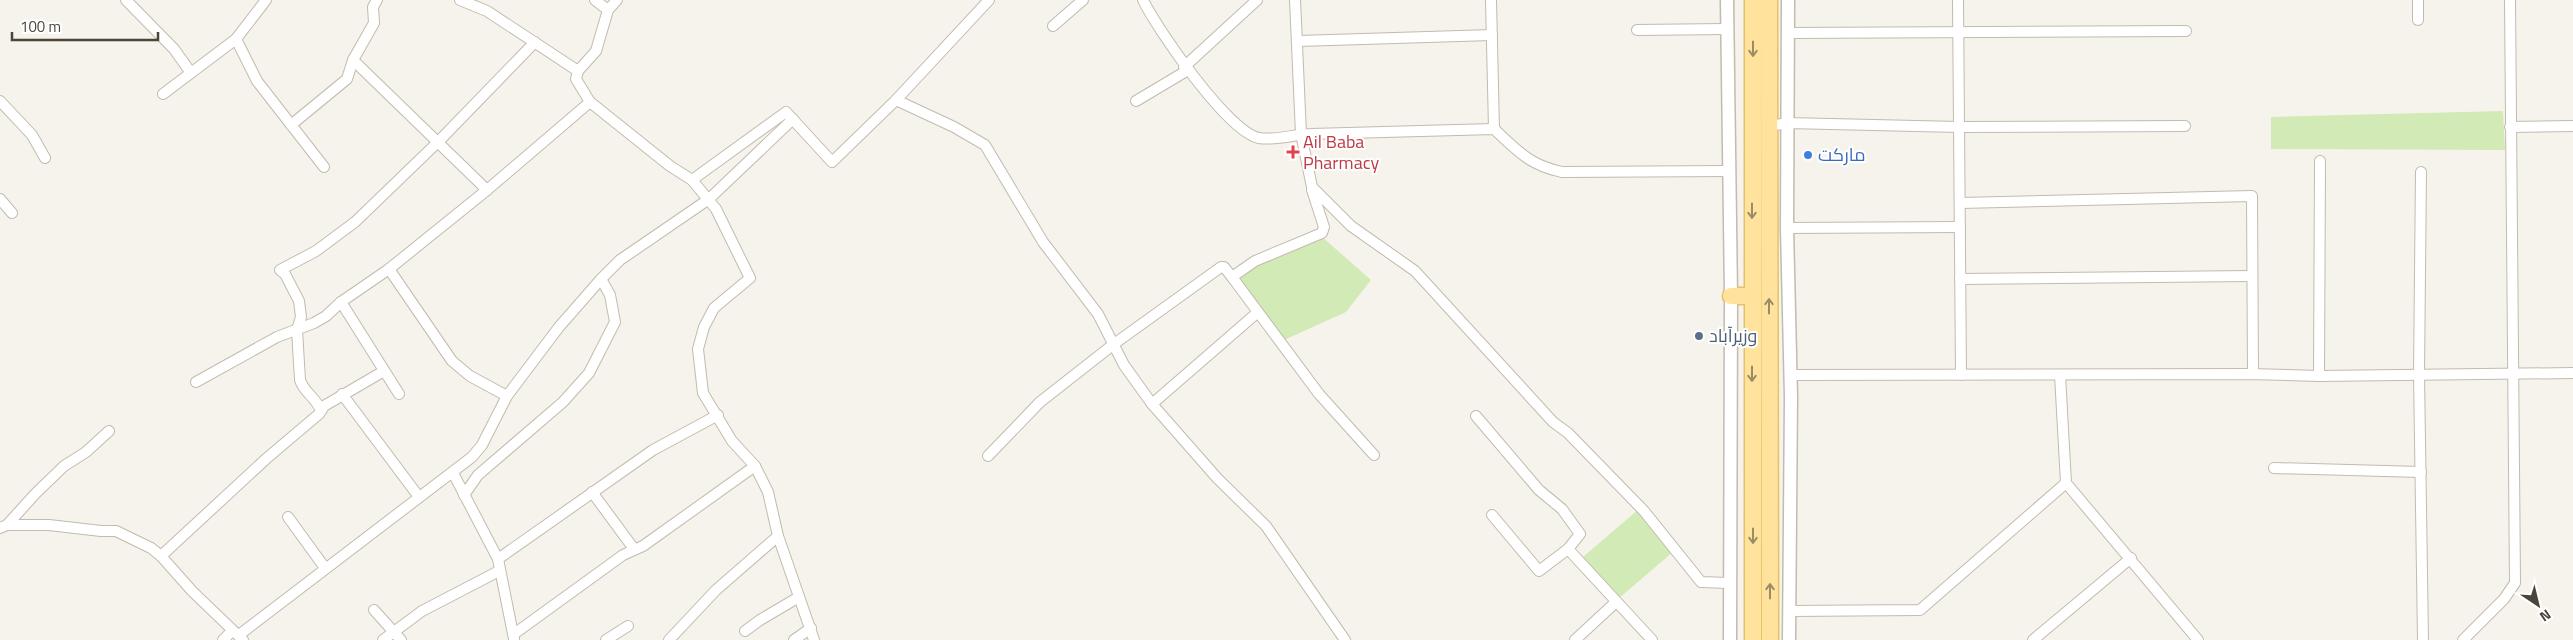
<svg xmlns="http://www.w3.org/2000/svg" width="2573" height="640" font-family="'Titillium Web',Cairo,sans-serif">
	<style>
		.green { fill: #d2eab5 }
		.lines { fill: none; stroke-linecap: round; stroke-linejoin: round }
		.minor-casing { stroke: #c2bbae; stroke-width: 12 }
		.tertiary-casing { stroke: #c2bbae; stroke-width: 15 }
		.primary-casing { stroke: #e6c16a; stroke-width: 19 }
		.minor { stroke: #fff; stroke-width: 10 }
		.tertiary { stroke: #fff; stroke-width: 12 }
		.primary { stroke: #ffe39c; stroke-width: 16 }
		.oneway { stroke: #9c8c66 }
		.health-dot { fill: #e0444e; stroke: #fff; stroke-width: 2 }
		.shop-dot { fill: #3f7fe0; stroke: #fff; stroke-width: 2 }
		.service-dot { fill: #5c6f8a; stroke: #fff; stroke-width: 2 }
		.labels { text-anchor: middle; stroke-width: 4; stroke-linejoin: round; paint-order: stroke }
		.health-label { font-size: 18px; fill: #be3a42; stroke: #fff; text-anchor: start }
		.shop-label { font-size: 18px; fill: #366cbe; stroke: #fff; text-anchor: start }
		.service-label { font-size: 18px; fill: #4e5e75; stroke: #fff; text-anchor: start }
	</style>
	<rect width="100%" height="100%" fill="#f6f3ec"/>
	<g class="green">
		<polygon points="2503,111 2505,150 2271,149 2271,117"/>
		<polygon points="1321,236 1371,280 1346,312 1284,340 1235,280 1259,265"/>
		<polygon points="1639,509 1674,551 1618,599 1583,557"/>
	</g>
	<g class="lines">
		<defs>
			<g id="minor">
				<polyline points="126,0 174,49 191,73"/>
				<polyline points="460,0 487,11 578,71 576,79 590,102 670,166 692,180 716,209 750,278 714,308 704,327 698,349 703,393 732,441 755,466 768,492 778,536 814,640"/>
				<path d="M1143,0C1157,29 1228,132 1259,138C1275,141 1295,134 1311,134C1372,132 1433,131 1494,129C1518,151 1529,165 1562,172L1729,171"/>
				<polyline points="1295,0 1301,134 1312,187 1351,226 1415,271 1553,422 1568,433 1644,511 1701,582 1729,583"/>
				<polyline points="1491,0 1494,129"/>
				<polyline points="1958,0 1961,375"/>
				<polyline points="2418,0 2418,20"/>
				<polyline points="608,10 617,0"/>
				<polyline points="1053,26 1083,0"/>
				<polyline points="1637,30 1726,29"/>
				<polyline points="1788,33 2186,31"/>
				<polyline points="236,39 257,81 324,167"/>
				<polyline points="1298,41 1492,35"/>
				<polyline points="353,60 487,190"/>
				<polyline points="1184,67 1257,0"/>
				<polyline points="578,71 596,51 608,10 595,0"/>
				<polyline points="163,94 236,39 266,0"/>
				<polyline points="896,100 989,0"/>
				<polyline points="0,101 32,135 45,158"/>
				<polyline points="1136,101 1188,70"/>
				<polyline points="291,125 347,79 353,60 374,23 373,7 377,0"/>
				<polyline points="1769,126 1788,123 1959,127 2185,126"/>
				<polyline points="2510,127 2573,126"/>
				<polyline points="2421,172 2419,374 2423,640"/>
				<polyline points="692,180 786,112 832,162 896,100 954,127 985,145 1043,242 1098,314 1124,365 1152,404 1217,478 1266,526 1345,640"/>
				<polyline points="0,199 12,213"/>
				<polyline points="1960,203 2252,196 2253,374"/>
				<polyline points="1787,228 1960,227"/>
				<polyline points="389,269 452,361 470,376 507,396"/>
				<polyline points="1232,277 1255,261 1322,233 1324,227 1312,190"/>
				<polyline points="1960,279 2252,276"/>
				<polyline points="341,302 399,394"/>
				<polyline points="1791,375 2249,374 2319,376 2573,373"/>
				<polyline points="2319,376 2320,161"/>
				<polyline points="196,382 277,337 314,323 326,316 341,302 389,269 487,190 590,102"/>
				<polyline points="342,394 419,497"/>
				<polyline points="1152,404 1258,312"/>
				<path d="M321,411C317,398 304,393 300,380L297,330L301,317L299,301L285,274L280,270L316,251L355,222L439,141L535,42"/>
				<polyline points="1476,416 1539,490 1562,509 1580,534 1568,549 1652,640"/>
				<polyline points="988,456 1040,402 1114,344 1221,267 1224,267 1232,277 1319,394 1374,455"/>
				<polyline points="2274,468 2421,472"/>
				<polyline points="453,473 498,559 514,639"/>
				<polyline points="2066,483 2198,640"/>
				<polyline points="592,492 634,549"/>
				<polyline points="464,495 478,475 563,402 589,373 615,322 610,295 601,279"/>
				<polyline points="1492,515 1539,571 1568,549"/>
				<polyline points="288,517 325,568"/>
				<polyline points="7,525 36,493 64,466 86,452 109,431"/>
				<polyline points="0,528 7,525 49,525 101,531 116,531 151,548 161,556 192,591 243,640"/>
				<polyline points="161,556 267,458 319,414 324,406 384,371"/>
				<polyline points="498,559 653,450 718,415"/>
				<polyline points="374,610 401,640"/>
				<polyline points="1789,611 1920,610 2066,483 2060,375"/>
				<polyline points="745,631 760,620 799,597"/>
				<polyline points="514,634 623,555 643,546 755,466"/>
				<polyline points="239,635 472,457 482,445 507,396 559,327 601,279 620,260 709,199 793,119"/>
				<polyline points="223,640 232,631"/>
				<polyline points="383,640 422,611 499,571"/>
				<polyline points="606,640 628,626"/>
				<polyline points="669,640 716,590 778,536"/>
				<polyline points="794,640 811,628"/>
				<polyline points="1575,640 1616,602"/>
				<polyline points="2033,640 2131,558"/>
				<polyline points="2463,640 2504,599 2515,583 2510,0"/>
			</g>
			<g id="tertiary">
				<polyline points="1727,0 1731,296 1730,640"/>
				<polyline points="1788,0 1787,228 1791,397 1789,640"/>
			</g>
			<g id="primary">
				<polyline points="1753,0 1753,640"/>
				<polyline points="1769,0 1770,640"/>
				<polyline points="1731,296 1752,296"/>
			</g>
		</defs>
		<use href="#minor" class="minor-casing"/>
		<use href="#tertiary" class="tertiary-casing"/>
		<use href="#primary" class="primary-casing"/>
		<use href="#minor" class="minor"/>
		<use href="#tertiary" class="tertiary"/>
		<use href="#primary" class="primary"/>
	</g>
	<defs><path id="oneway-shaft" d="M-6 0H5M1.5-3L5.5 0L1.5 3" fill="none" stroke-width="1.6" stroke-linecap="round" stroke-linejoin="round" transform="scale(1.25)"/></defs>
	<g class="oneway">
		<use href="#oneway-shaft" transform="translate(1753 49) rotate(90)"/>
		<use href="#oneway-shaft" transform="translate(1752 211) rotate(90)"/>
		<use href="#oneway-shaft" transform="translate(1769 306) rotate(-90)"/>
		<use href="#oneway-shaft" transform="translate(1752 374) rotate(90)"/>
		<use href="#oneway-shaft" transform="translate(1753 536) rotate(90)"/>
		<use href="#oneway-shaft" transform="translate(1770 591) rotate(-90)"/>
	</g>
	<path class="health-dot" d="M1290.5 144.5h5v5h5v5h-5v5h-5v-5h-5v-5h5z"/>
	<circle class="shop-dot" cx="1808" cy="155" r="5"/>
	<circle class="service-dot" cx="1699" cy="336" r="5"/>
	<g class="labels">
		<g class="health-label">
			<text x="1303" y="148">Ail Baba<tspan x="1303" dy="21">Pharmacy</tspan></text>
		</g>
		<g class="shop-label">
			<text x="1818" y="161">مارکت</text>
		</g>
		<g class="service-label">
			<text x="1709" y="342">وزیرآباد</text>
		</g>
	</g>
	<g transform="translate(2538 605) rotate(145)" stroke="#ffffff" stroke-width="4" paint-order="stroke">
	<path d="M0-4L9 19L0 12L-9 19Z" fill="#4b4439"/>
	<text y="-8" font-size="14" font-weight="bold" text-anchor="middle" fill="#4b4439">N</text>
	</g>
	<path d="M12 32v8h146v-8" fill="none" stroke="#4b4439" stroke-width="2.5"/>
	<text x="20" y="32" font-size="15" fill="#4b4439" stroke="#ffffff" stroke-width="4" paint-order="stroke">100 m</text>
</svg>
